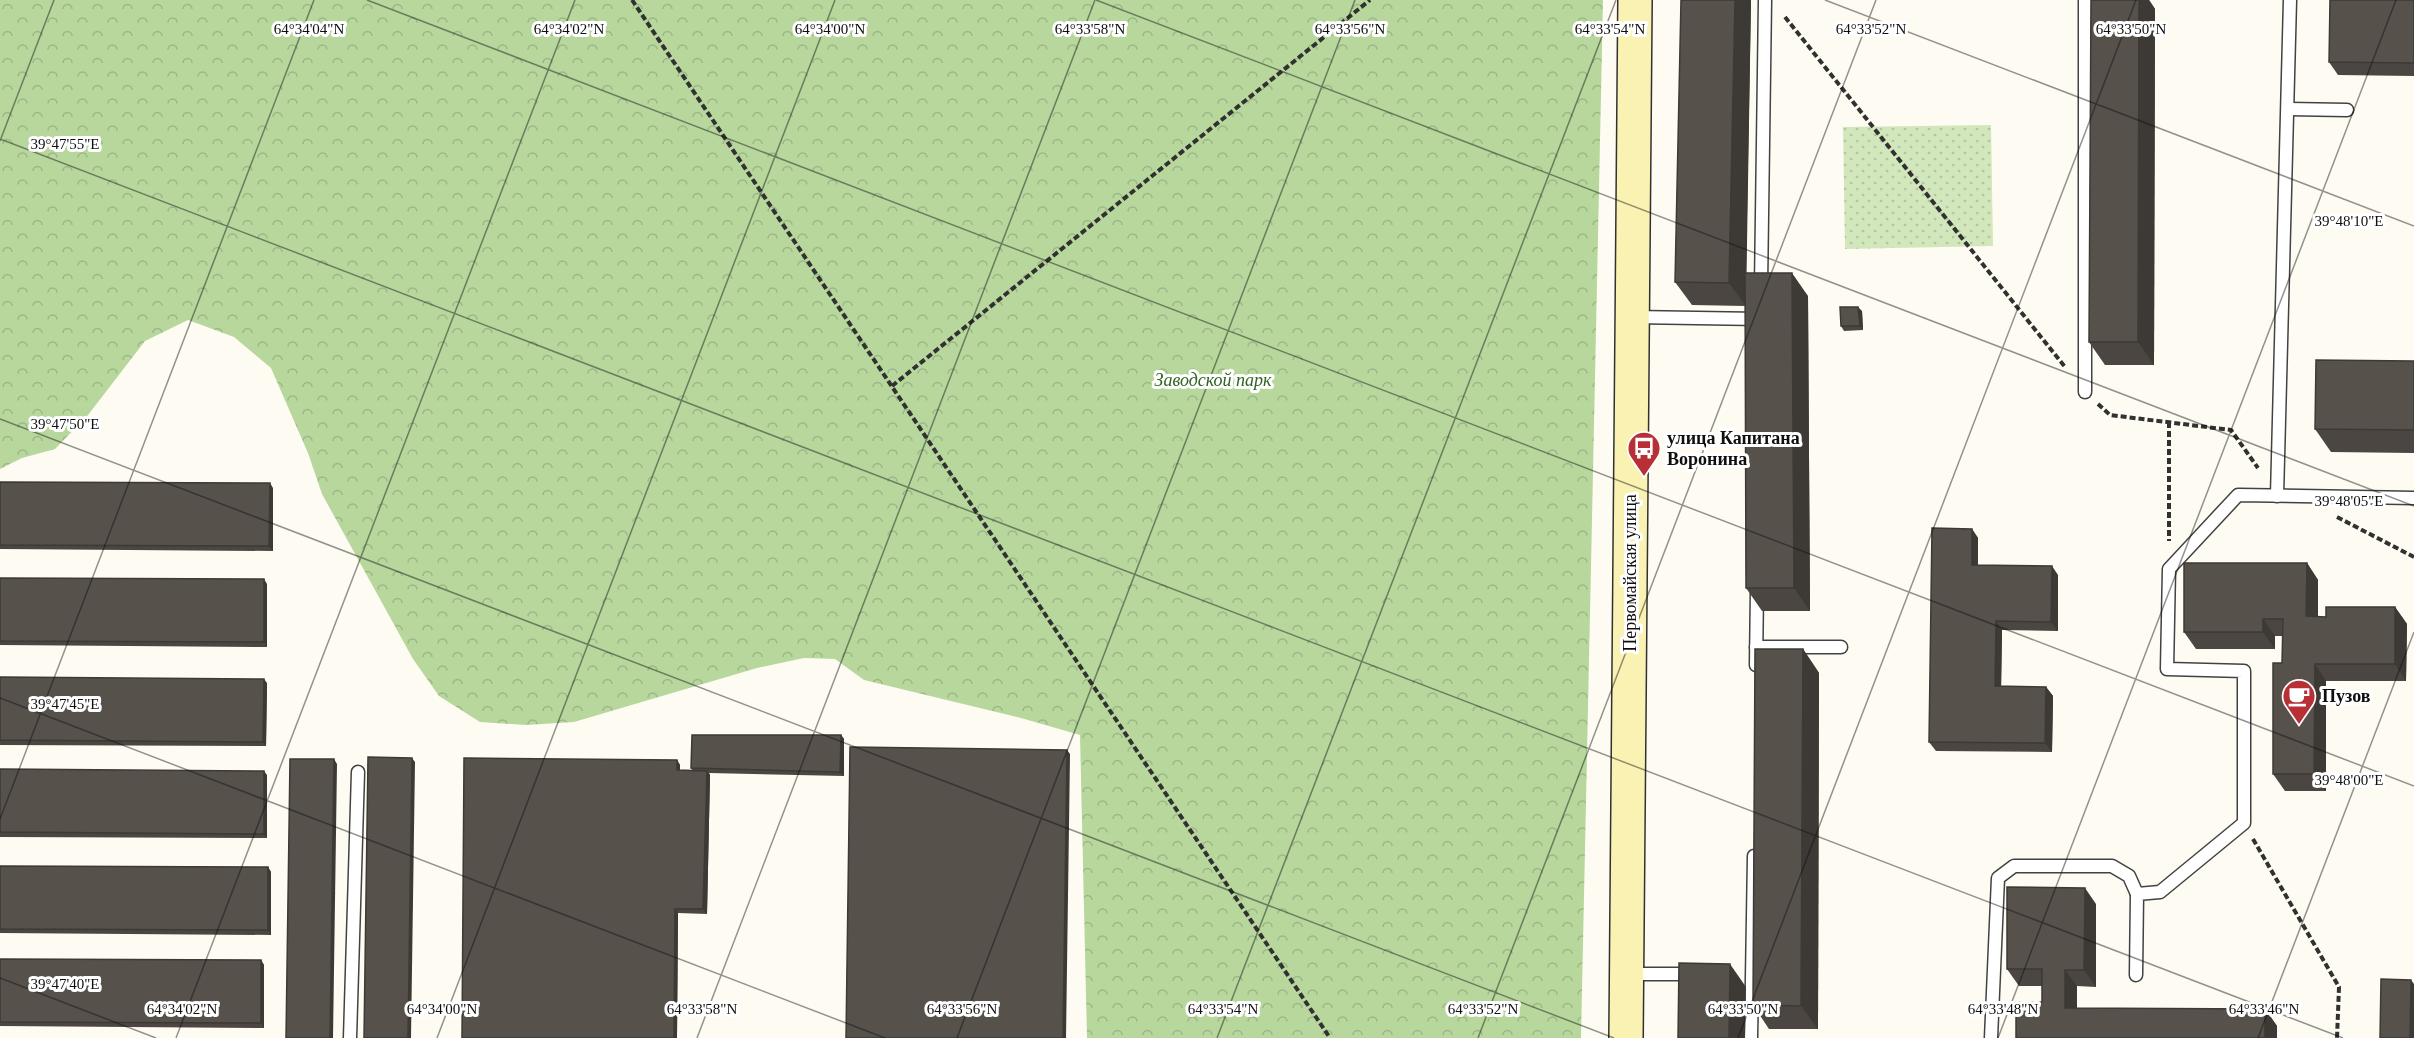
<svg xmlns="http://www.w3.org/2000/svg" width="2414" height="1038" font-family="'Times New Roman',serif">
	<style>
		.grass { fill: url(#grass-dots) }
		.forest { fill: url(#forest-crowns) }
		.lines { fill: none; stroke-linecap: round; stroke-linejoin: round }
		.lane-casing { stroke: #424242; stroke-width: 15 }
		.secondary-casing { stroke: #313131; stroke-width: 36 }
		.path { stroke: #313131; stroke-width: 4; stroke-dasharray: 6 3; stroke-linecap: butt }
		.lane { stroke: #fff; stroke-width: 12 }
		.secondary { stroke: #faf2b2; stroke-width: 33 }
		.wall { fill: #4b4641 }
		.shaded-wall { fill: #3d3935 }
		.building { fill: #57514c; stroke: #3d3935; stroke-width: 1.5 }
		.ticks { fill: none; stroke: #0f0f0f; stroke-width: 1.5; stroke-opacity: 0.45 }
		.labels { text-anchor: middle; stroke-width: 6; stroke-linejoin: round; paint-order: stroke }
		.park-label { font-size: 18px; font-style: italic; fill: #306423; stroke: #fff }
		.poi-label { font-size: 18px; font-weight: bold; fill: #0f0f0f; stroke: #fff; text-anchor: start }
		.street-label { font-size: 18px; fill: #0f0f0f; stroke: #fff }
		.ticks-label { font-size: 15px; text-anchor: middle; fill: #0f0f0f; stroke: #fff; stroke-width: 6; stroke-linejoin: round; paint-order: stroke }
	</style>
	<defs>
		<pattern id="grass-dots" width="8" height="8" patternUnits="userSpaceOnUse" patternTransform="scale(1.5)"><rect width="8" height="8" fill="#d3e7bd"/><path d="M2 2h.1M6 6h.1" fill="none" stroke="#b4c5a1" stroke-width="1.8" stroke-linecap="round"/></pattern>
		<pattern id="forest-crowns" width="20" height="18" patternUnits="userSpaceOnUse" patternTransform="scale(1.5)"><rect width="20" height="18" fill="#b7d79d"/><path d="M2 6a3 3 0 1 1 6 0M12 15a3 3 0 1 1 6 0" fill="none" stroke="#9cb786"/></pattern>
	</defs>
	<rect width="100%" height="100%" fill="#fefcf2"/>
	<polygon class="grass" points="1991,125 1993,246 1845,249 1843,127"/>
	<polygon class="forest" points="0,0 1603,0 1581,1038 1087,1038 1080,735 1021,718 864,680 835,659 804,658 757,668 574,722 526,725 480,722 439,696 413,659 322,494 308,453 271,368 234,337 188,320 145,341 88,415 55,449 22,458 0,469"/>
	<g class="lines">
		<defs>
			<g id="lane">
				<polyline points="2085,0 2085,392"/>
				<polyline points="2288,109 2347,110"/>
				<polyline points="1761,287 1765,0"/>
				<polyline points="1633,317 1760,319"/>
				<polyline points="2277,496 2290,0"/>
				<polyline points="1756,647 1841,647"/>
				<polyline points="1756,665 1757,589"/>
				<polyline points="1628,974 1694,974"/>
				<polyline points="2136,975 2137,894 2160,892 2244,823 2244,671 2167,669 2169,569 2238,495 2414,498"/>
				<polyline points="350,1038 358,772"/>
				<polyline points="1751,1038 1754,856"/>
				<polyline points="1991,1038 1998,878 2014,866 2112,866 2129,876 2137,894"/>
			</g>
			<polyline id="secondary" points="1626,1038 1635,0"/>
		</defs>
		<use href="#lane" class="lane-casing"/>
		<use href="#secondary" class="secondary-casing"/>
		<g class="path">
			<polyline points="632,0 1330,1038"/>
			<polyline points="1785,17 2065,367"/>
			<polyline points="892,386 1370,0"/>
			<polyline points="2098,404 2110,415 2231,430 2258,468"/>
			<polyline points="2169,422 2169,541"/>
			<polyline points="2337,517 2414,557"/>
			<polyline points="2253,839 2339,987 2337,1038"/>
		</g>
		<use href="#lane" class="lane"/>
		<use href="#secondary" class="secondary"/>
	</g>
	<g class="wall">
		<polygon points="1751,0 1746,273 1808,296 1810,611 1762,611 1746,588 1745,306 1692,305 1675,282"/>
		<polygon points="2091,0 2149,0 2155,9 2154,365 2105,365 2089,342"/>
		<polygon points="2414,0 2414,76 2338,75 2329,62"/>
		<polygon points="1862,311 1863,330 1844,331 1841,326"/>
		<polygon points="2414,361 2414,453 2331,452 2315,429"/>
		<polygon points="0,482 273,488 273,551 0,549"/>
		<polygon points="1972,529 1978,538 1978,565 2058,575 2058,631 2002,630 2001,687 2046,687 2053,696 2052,752 1936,751 1929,742"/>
		<polygon points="2307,563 2318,580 2318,617 2326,617 2395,607 2407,624 2406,681 2326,681 2326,791 2285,791 2273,774 2282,663 2282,636 2275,636 2275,649 2196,649 2184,632"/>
		<polygon points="0,578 267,584 267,647 0,645"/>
		<polygon points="1803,649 1819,673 1818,1029 1769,1029 1753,1005"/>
		<polygon points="0,677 267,683 266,746 0,745"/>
		<polygon points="841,735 844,739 844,776 709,773 710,775 707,914 678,913 677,1038 462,1038 677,760 680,765 680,771 693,771 691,768"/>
		<polygon points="0,769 267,775 267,838 0,837"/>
		<polygon points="0,866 268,867 271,872 271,935 0,933"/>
		<polygon points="2096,904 2096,987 2077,986 2077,1008 2265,1009 2277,1026 2277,1038 2016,1002 2042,1002 2042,986 2019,986 2007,969"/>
		<polygon points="0,959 261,960 264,965 264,1028 0,1026"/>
	</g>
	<g class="shaded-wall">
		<polygon points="1735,0 1751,0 1746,306 1729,283"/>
		<polygon points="2139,0 2149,0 2155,9 2154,365 2138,342"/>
		<polygon points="1792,273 1808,296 1810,611 1794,588"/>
		<polygon points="1858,307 1862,311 1863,330 1860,326"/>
		<polygon points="270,483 273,488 273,551 269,546"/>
		<polygon points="1972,529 1978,538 1978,574 1972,565"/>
		<polygon points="2307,563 2318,580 2318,633 2306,616"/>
		<polygon points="2052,566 2058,575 2058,631 2051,622"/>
		<polygon points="264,579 267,584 267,647 264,642"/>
		<polygon points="2395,607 2407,624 2406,681 2395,664"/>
		<polygon points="2263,619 2275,636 2275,649 2263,632"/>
		<polygon points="1996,621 2002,630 2001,695 1995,686"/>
		<polygon points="1803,649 1819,673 1818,1029 1801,1006"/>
		<polygon points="2315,664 2326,681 2326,791 2314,774"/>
		<polygon points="264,679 267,683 266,746 263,742"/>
		<polygon points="2046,687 2053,696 2052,752 2045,743"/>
		<polygon points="841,735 844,739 844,776 840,772"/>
		<polygon points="1067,750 1070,754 1066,1038 1063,1038"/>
		<polygon points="412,758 415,762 411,1038 408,1038"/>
		<polygon points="334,759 337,764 333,1038 330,1038"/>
		<polygon points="677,760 680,765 680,775 677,770"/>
		<polygon points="264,771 267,775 267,838 264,834"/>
		<polygon points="707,771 710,775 707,914 703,909"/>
		<polygon points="268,867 271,872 271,935 268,930"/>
		<polygon points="2085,888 2096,904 2096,987 2084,970"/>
		<polygon points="675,909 678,913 677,1038 674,1038"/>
		<polygon points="261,960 264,965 264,1028 261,1023"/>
		<polygon points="1730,964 1746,987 1745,1038 1729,1038"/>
		<polygon points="2065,970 2077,986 2077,1025 2065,1008"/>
		<polygon points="2411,980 2414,984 2414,1038 2410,1038"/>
		<polygon points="2265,1009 2277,1026 2277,1038 2265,1038"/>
	</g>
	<g class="building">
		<polygon points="1681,0 1735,0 1729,283 1675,282"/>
		<polygon points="2091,0 2139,0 2138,342 2089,342"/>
		<polygon points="2330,0 2414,0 2414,63 2329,62"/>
		<polygon points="1745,273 1792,273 1794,588 1746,588"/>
		<polygon points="1840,307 1858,307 1860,326 1841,326"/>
		<polygon points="2316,360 2414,361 2414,430 2315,429"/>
		<polygon points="0,482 270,483 269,546 0,545"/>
		<polygon points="1932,528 1972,529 1972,565 2052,566 2051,622 1996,621 1995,686 2046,687 2045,743 1929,742"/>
		<polygon points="2184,563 2307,563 2306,616 2326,617 2326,607 2395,607 2395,664 2315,664 2314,774 2273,774 2273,663 2282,663 2283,619 2263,619 2263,632 2184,632"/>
		<polygon points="0,578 264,579 264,642 0,641"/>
		<polygon points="1755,649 1803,649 1801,1006 1753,1005"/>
		<polygon points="0,677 264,679 263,742 0,740"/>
		<polygon points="692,735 841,735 840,772 691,768"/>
		<polygon points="850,747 1067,750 1063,1038 846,1038"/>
		<polygon points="368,757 412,758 408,1038 364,1038"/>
		<polygon points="464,758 677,760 677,770 707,771 703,909 675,909 674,1038 462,1038"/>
		<polygon points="290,759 334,759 330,1038 286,1038"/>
		<polygon points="0,769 264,771 264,834 0,832"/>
		<polygon points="0,866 268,867 268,930 0,929"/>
		<polygon points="2007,887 2085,888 2084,970 2065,970 2065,1008 2265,1009 2265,1038 2016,1038 2016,1002 2042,1002 2042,969 2007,969"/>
		<polygon points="0,959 261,960 261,1023 0,1022"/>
		<polygon points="1679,963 1730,964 1729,1038 1678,1038"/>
		<polygon points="2381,979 2411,980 2410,1038 2380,1038"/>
	</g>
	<path class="ticks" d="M367,0L2414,786M1096,0L2414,506M1825,0L2414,226M0,139L2343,1038M0,141L54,0M0,419L1614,1038M0,698L885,1038M0,819L314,0M0,978L156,1038M176,1038L575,0M437,1038L835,0M697,1038L1095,0M957,1038L1355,0M1217,1038L1616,0M1478,1038L1876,0M1738,1038L2136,0M1998,1038L2396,0M2258,1038L2414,632"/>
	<defs>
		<symbol id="bus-pin" viewBox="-11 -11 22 30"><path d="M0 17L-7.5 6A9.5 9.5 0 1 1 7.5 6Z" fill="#b82f35" stroke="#fff"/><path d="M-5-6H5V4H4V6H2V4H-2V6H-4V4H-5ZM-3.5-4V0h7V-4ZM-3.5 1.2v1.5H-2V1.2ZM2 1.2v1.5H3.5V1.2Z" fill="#fff"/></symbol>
		<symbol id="cafe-pin" viewBox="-11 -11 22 30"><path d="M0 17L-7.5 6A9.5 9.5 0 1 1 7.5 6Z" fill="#b82f35" stroke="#fff"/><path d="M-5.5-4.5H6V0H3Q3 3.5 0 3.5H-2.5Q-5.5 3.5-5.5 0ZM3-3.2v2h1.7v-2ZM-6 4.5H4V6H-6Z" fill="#fff"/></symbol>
	</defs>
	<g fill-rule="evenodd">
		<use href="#bus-pin" x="1625" y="429" width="38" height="52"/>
		<use href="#cafe-pin" x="2280" y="677" width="38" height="52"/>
	</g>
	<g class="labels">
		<g class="park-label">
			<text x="1213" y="386">Заводской парк</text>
		</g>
		<g class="poi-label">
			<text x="1667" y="444">улица Капитана<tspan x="1667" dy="21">Воронина</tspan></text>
			<text x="2322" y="702">Пузов</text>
		</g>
		<g class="street-label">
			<text transform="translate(1630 573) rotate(-90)" y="6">Первомайская улица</text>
		</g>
	</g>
	<g class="ticks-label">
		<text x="309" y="34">64°34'04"N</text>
		<text x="569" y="34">64°34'02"N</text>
		<text x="830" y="34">64°34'00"N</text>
		<text x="1090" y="34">64°33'58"N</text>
		<text x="1350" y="34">64°33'56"N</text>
		<text x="1610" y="34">64°33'54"N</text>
		<text x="1871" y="34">64°33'52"N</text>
		<text x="2131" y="34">64°33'50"N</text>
		<text x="65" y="149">39°47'55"E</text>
		<text x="2349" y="226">39°48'10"E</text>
		<text x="65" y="429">39°47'50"E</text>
		<text x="2349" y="506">39°48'05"E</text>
		<text x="65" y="709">39°47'45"E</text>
		<text x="2349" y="785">39°48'00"E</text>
		<text x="65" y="989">39°47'40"E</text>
		<text x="182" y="1014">64°34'02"N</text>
		<text x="442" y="1014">64°34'00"N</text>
		<text x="702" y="1014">64°33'58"N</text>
		<text x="962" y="1014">64°33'56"N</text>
		<text x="1223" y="1014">64°33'54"N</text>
		<text x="1483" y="1014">64°33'52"N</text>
		<text x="1743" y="1014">64°33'50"N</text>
		<text x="2003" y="1014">64°33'48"N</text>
		<text x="2264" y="1014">64°33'46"N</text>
	</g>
</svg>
